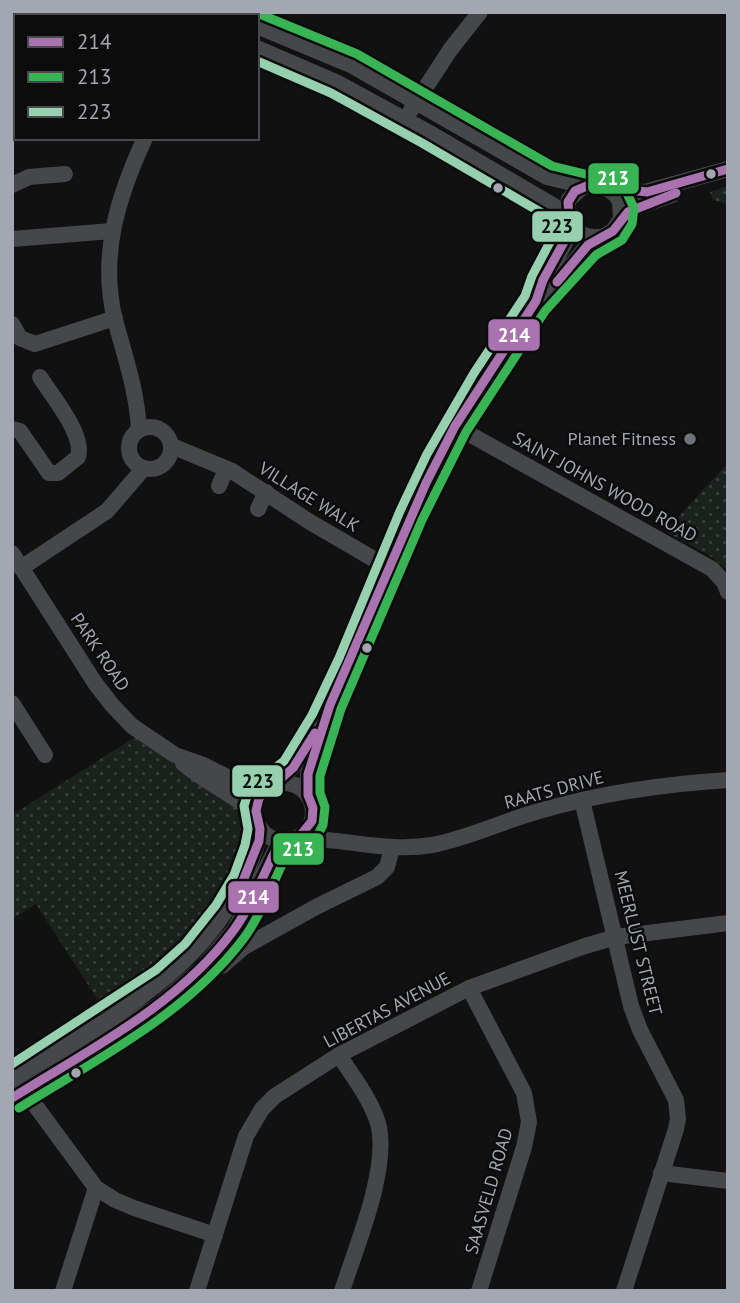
<svg xmlns="http://www.w3.org/2000/svg" width="740" height="1303" font-family="'PT Sans',sans-serif">
	<style>
		.green { fill: url(#green-dots) }
		.lines { fill: none; stroke-linecap: round; stroke-linejoin: round }
		.minor { stroke: #45474a; stroke-width: 16 }
		.bus-1-casing { stroke: #0c0c0d; stroke-width: 14 }
		.bus-2-casing { stroke: #0c0c0d; stroke-width: 14 }
		.bus-3-casing { stroke: #0c0c0d; stroke-width: 14 }
		.bus-1 { stroke: #a973b0; stroke-width: 9 }
		.bus-2 { stroke: #38b454; stroke-width: 9 }
		.bus-3 { stroke: #96d0ae; stroke-width: 9 }
		.bus-dot { fill: #a3a7b1; stroke: #0c0c0d; stroke-width: 2.5 }
		.poi-dot { fill: #707279; stroke: #0c0c0d; stroke-width: 2.5 }
		.labels { text-anchor: middle; stroke-width: 5; stroke-linejoin: round; paint-order: stroke }
		.poi-label { font-size: 18px; fill: #a3a7b1; stroke: #0c0c0d; text-anchor: end }
		.street-label { font-size: 18px; fill: #a3a7b1; stroke: #0c0c0d }
		.line-badge { stroke: #0c0c0d; stroke-width: 2.5 }
		.badge-label { font-size: 19px; text-anchor: middle; font-weight: bold; fill: #fff }
		.pale-badge-label { font-size: 19px; text-anchor: middle; font-weight: bold; fill: #111 }
	</style>
	<defs>
		<pattern id="green-dots" width="8" height="8" patternUnits="userSpaceOnUse" patternTransform="scale(1.75)"><rect width="8" height="8" fill="#1b211c"/><path d="M2 2h.1M6 6h.1" fill="none" stroke="#393e3b" stroke-width="1.8" stroke-linecap="round"/></pattern>
	</defs>
	<rect width="100%" height="100%" fill="#111112"/>
	<g class="green">
		<polygon points="728,186 728,207 726,204 713,200 710,192"/>
		<polygon points="728,463 728,571 710,556 665,531"/>
		<polygon points="135,737 237,807 248,827 250,839 244,860 219,909 204,929 175,961 105,1011 36,904 12,919 12,815"/>
	</g>
	<g class="lines">
		<g class="minor">
			<polyline points="82,12 120,16"/>
			<polyline points="212,12 225,16"/>
			<polyline points="200,16 201,12"/>
			<polyline points="257,26 351,65 547,177 584,186"/>
			<polyline points="257,48 336,82 428,132 554,206 568,219"/>
			<polyline points="411,110 450,50 480,12"/>
			<polyline points="12,119 16,118"/>
			<polyline points="12,185 29,177 65,174"/>
			<polyline points="610,189 645,192 728,169"/>
			<polyline points="621,219 637,207 672,195"/>
			<polyline points="12,239 112,231"/>
			<path d="M537,299C542,272 565,253 571,226"/>
			<polyline points="12,324 20,338 35,344 115,318"/>
			<polyline points="455,426 712,569 724,582 728,592"/>
			<circle cx="150" cy="448" r="21"/>
			<path d="M12,429L20,431L49,473H58L78,457C85,435 52,396 40,377"/>
			<path d="M139,430C137,391 125,357 115,320C99,256 118,196 145,138"/>
			<polyline points="172,446 232,471 310,522 389,568"/>
			<polyline points="219,486 226,469"/>
			<polyline points="258,509 266,492"/>
			<polyline points="12,553 95,683 112,705 132,726 175,755 201,764 244,785 266,790"/>
			<polyline points="21,568 107,511 144,468"/>
			<polyline points="12,703 45,755"/>
			<path d="M183,763C205,783 233,793 255,814"/>
			<circle cx="284" cy="812" r="29"/>
			<path d="M277,784L301,758L330,705L411,515L455,426L535,303L559,279L588,245L613,231L621,219L620,202L616,195L602,185L584,186L569,199C562,222 577,239 600,237"/>
			<polyline points="308,795 308,774 321,737"/>
			<polyline points="582,800 631,1006 640,1030 676,1100 678,1119 676,1129 624,1291"/>
			<path d="M295,839C342,837 385,853 432,845C469,838 503,821 539,811C601,793 664,784 728,780"/>
			<polyline points="222,966 244,947 316,907 377,877 387,867 392,848"/>
			<polyline points="469,988 524,1093 529,1122 524,1147 479,1291"/>
			<path d="M339,1055C353,1077 373,1102 379,1127C388,1172 356,1247 342,1291"/>
			<path d="M12,1079C117,1013 230,960 261,829"/>
			<polyline points="18,1082 96,1188 115,1200 134,1208 215,1235"/>
			<polyline points="12,1098 159,1005 204,966 235,929 280,841"/>
			<polyline points="661,1173 728,1181"/>
			<polyline points="63,1291 96,1188"/>
			<polyline points="197,1291 246,1136 262,1109 275,1096 339,1055 469,988 585,946 616,937 728,923"/>
		</g>
		<defs>
			<g id="bus-1">
				<polyline points="557,282 588,245 613,231 628,212 676,193"/>
				<polyline points="243,881 259,841 260,829 256,811 259,798 293,768 315,733"/>
				<path d="M12,1098C90,1049 177,1006 233,931C250,909 267,867 280,841L299,837L312,821L313,808L308,795V774L330,705L426,483L455,426L536,301L543,280L570,231L568,202L575,191L589,185L647,192L728,169"/>
			</g>
			<path id="bus-2" d="M19,1108C97,1059 187,1014 244,938C261,915 275,878 288,852L306,847L316,838L323,825L325,807L320,793V776L341,709L422,520L466,432L545,311L596,255L622,240L632,224L634,208L623,185L605,173L585,174L552,166L357,54L262,15"/>
			<polyline id="bus-3" points="12,1064 156,970 185,944 216,905 234,875 245,845 248,829 244,806 247,796 255,783 284,761 312,715 339,658 400,511 427,454 474,373 525,296 532,276 558,227 547,216 422,143 331,93 257,61"/>
		</defs>
		<use href="#bus-1" class="bus-1-casing"/>
		<use href="#bus-2" class="bus-2-casing"/>
		<use href="#bus-3" class="bus-3-casing"/>
		<use href="#bus-1" class="bus-1"/>
		<use href="#bus-2" class="bus-2"/>
		<use href="#bus-3" class="bus-3"/>
	</g>
	<g class="bus-dot">
		<circle cx="711" cy="174" r="6"/>
		<circle cx="498" cy="188" r="6"/>
		<circle cx="367" cy="648" r="6"/>
		<circle cx="76" cy="1073" r="6"/>
	</g>
	<circle class="poi-dot" cx="690" cy="439" r="7"/>
	<g class="labels">
		<g class="poi-label">
			<text x="676" y="445">Planet Fitness</text>
		</g>
		<g class="street-label">
			<text transform="translate(605 487) rotate(29)" y="6">SAINT JOHNS WOOD ROAD</text>
			<text transform="translate(309 497) rotate(32)" y="6">VILLAGE WALK</text>
			<text transform="translate(100 652) rotate(56)" y="6">PARK ROAD</text>
			<text transform="translate(554 790) rotate(-15)" y="6">RAATS DRIVE</text>
			<text transform="translate(638 943) rotate(76)" y="6">MEERLUST STREET</text>
			<text transform="translate(387 1010) rotate(-28)" y="6">LIBERTAS AVENUE</text>
			<text transform="translate(489 1191) rotate(-74)" y="6">SAASVELD ROAD</text>
		</g>
	</g>
	<g class="line-badge">
		<rect x="587" y="162" width="53" height="33" rx="7" fill="#38b454"/>
		<rect x="531" y="210" width="53" height="33" rx="7" fill="#96d0ae"/>
		<rect x="487" y="318" width="54" height="34" rx="7" fill="#a973b0"/>
		<rect x="231" y="764" width="53" height="34" rx="7" fill="#96d0ae"/>
		<rect x="272" y="832" width="53" height="34" rx="7" fill="#38b454"/>
		<rect x="227" y="880" width="53" height="34" rx="7" fill="#a973b0"/>
	</g>
	<g class="badge-label">
		<text x="613" y="185">213</text>
		<text x="514" y="342">214</text>
		<text x="298" y="856">213</text>
		<text x="253" y="904">214</text>
	</g>
	<g class="pale-badge-label">
		<text x="557" y="233">223</text>
		<text x="258" y="788">223</text>
	</g>
	<rect width="740" height="1303" fill="none" stroke="#a3a7b1" stroke-width="28"/>
	<rect x="14" y="14" width="245" height="126" fill="#0c0c0d" stroke="#484a4f" stroke-width="2"/>
	<rect x="28" y="37" width="35" height="10" fill="#a973b0" stroke="#484a4f" stroke-width="2"/>
	<text x="77" y="49" font-size="21" fill="#a3a7b1">214</text>
	<rect x="28" y="72" width="35" height="10" fill="#38b454" stroke="#484a4f" stroke-width="2"/>
	<text x="77" y="84" font-size="21" fill="#a3a7b1">213</text>
	<rect x="28" y="107" width="35" height="10" fill="#96d0ae" stroke="#484a4f" stroke-width="2"/>
	<text x="77" y="119" font-size="21" fill="#a3a7b1">223</text>
</svg>
